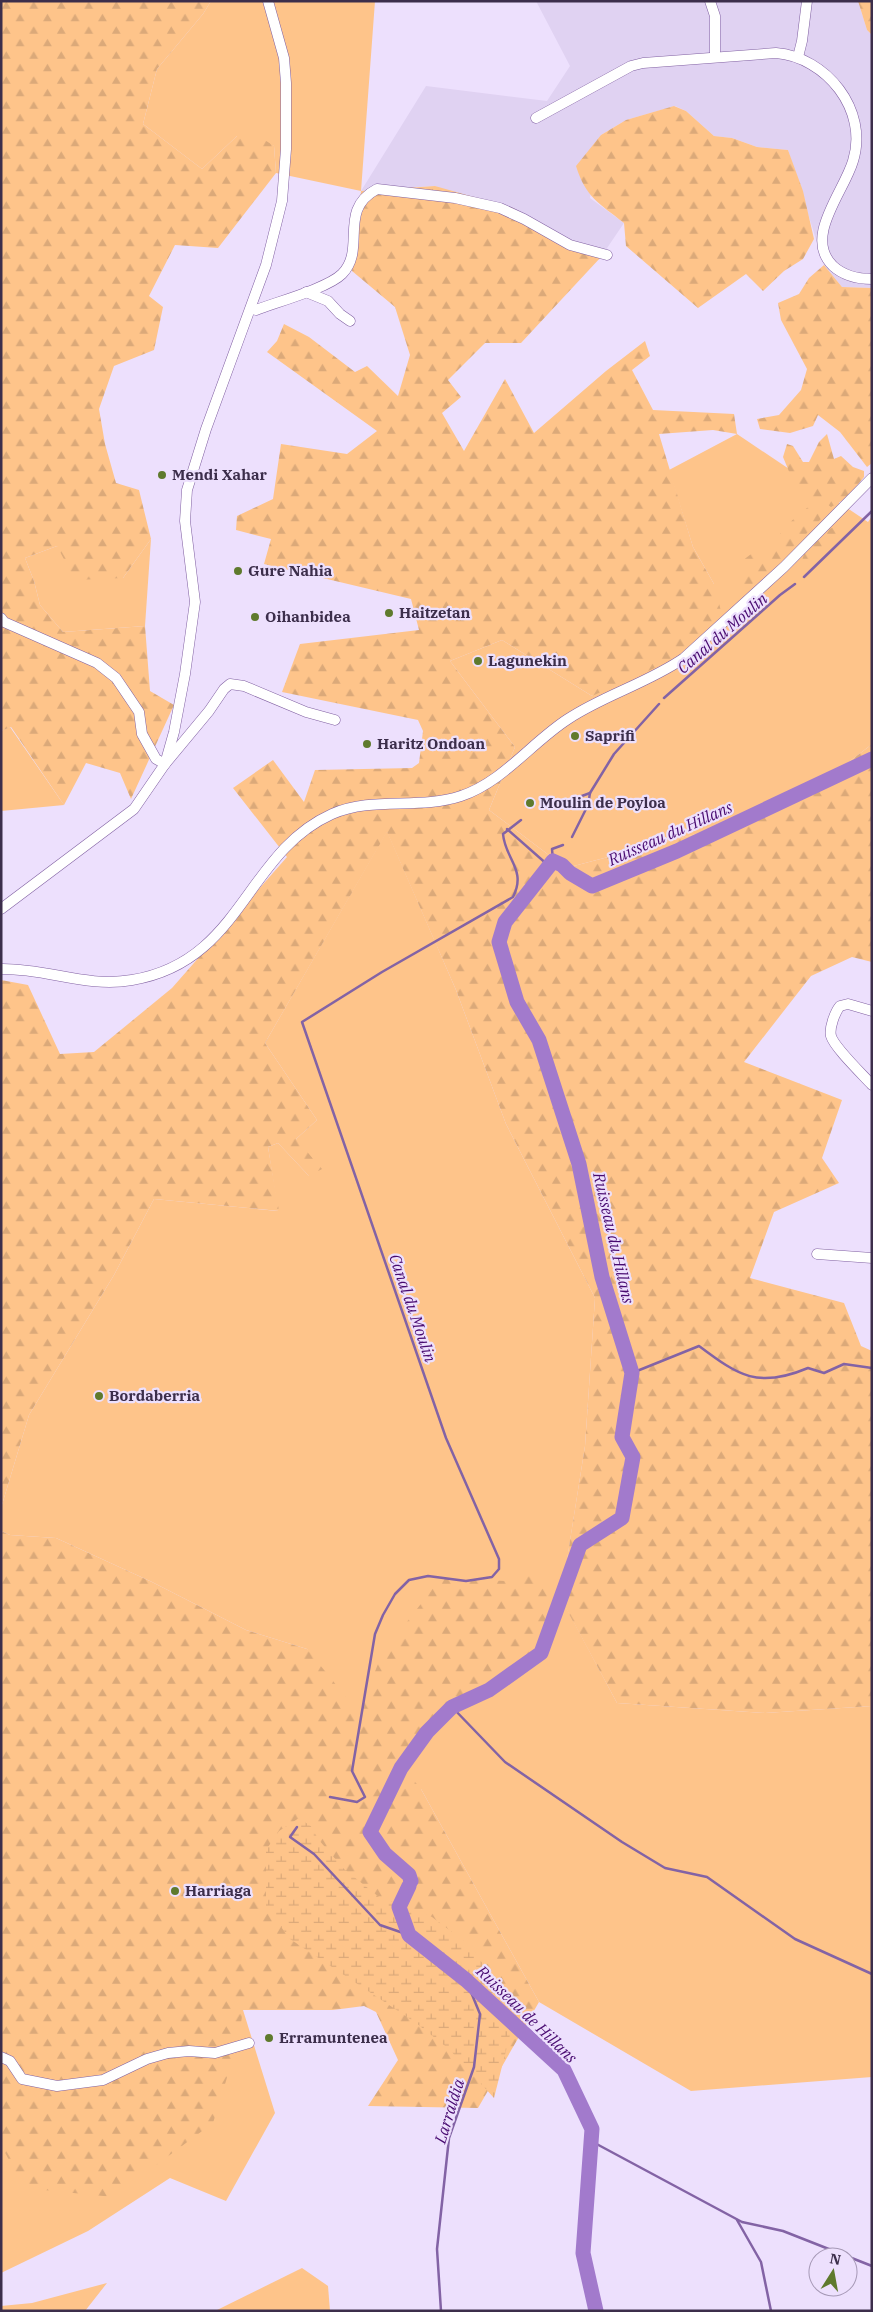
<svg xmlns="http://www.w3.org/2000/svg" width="873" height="2312" font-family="'IBM Plex Serif',serif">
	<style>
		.built { fill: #e0d2f2 }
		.green { fill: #fec48a }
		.forest { fill: url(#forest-firs) }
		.wetland { fill: url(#wetland-marsh) }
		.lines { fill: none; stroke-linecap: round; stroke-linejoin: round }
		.stream { stroke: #8363a5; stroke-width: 2.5 }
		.river { stroke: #a27acc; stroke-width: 15 }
		.minor-casing { stroke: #8060a2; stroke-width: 11 }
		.minor { stroke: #fff; stroke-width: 10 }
		.poi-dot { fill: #5f7a2d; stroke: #ede0fd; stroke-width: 2 }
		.labels { text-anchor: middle; stroke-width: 4.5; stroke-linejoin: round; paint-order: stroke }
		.poi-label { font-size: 15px; font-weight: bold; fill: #3c2e4b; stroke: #ede0fd; text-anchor: start }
		.water-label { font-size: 16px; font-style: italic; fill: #480a70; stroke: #ede0fd }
	</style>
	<defs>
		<pattern id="forest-firs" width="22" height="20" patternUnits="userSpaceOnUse" patternTransform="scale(1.25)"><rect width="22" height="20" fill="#fec48a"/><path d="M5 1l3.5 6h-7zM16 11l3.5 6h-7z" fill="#dba979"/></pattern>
		<pattern id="wetland-marsh" width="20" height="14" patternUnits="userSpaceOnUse" patternTransform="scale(1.25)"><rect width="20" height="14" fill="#fec48a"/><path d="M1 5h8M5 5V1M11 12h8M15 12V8" fill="none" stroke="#dba979"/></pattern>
	</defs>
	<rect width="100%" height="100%" fill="#ede0fd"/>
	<polygon class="built" points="536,1 858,1 867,30 872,35 872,288 842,287 824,265 788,150 757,147 732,138 714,136 686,111 675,106 626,120 601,135 590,198 624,223 601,257 435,186 361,191 426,86 547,101 570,66"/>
	<g class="green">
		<polygon points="211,1 375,1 361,191 276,173 274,146 237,136 202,169 143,124 157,69 203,14"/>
		<polygon points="737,434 868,522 872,516 872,750 871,745 817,786 742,822 566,868 489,810 515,747 450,661 502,640 592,696 714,584 693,547 669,470"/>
		<polygon points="151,539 145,626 63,632 40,605 34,581 25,558 57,546 123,578"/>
		<polygon points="10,727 64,805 1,811 1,731"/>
		<polygon points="387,831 456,990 506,1124 595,1298 585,1446 561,1598 617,1703 765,1713 872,1706 872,2077 691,2091 539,2002 421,1789 371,1810 307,1649 246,1630 152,1582 56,1538 10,1535 1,1531 1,1508 29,1415 114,1275 154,1199 278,1211 268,1147 278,1143 309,1176 296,1139 317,1120 265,1043"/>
		<polygon points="243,2010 275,2113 226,2201 170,2178 88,2231 1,2273 1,2019"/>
		<polygon points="302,2268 328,2286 330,2311 215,2311"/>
		<polygon points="107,2283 85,2311 1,2311 1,2306 32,2303"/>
	</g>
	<g class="forest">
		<polygon points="1,1 211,1 203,14 157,69 143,124 202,169 237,136 257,135 274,146 276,173 218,248 175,245 149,296 163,307 154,350 114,366 99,409 105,444 116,483 139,490 151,539 123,578 75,580 57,546 25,558 34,581 40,605 63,632 145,626 150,691 174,705 131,799 120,773 86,763 64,805 11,727 1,731"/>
		<polygon points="858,1 872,1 872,35 867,30"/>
		<path d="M674,106L686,111L714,136L732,138L757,147L788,150L803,191L814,239L803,259L784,271L763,291L746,274L698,308L626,246L624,223C599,203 586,198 576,166L601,135L626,120Z"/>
		<polygon points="435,186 513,208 601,257 521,343 485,343 448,380 461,397 442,413 464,451 505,379 534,433 606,371 645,341 650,356 632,370 653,410 734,414 737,434 713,430 659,434 693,547 714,584 722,615 677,658 592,696 502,640 450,661 515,747 489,810 566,868 742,822 817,786 871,745 872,962 852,957 811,976 744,1062 842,1100 822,1158 839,1183 774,1212 750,1278 844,1303 861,1346 872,1351 872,1706 765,1713 617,1703 561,1599 541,1653 489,1690 452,1707 427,1732 406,1771 421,1789 539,2002 478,2108 368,2106 398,2060 376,2012 364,2006 333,2010 243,2010 238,2042 213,2123 113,2197 24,2188 1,2145 1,1531 10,1535 56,1538 152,1582 246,1630 307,1649 359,1713 356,1746 364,1699 382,1654 441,1578 505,1581 531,1572 561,1597 585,1446 595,1298 506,1124 456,990 387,832 265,1043 317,1120 296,1139 322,1169 309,1176 278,1143 268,1147 279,1211 154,1199 114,1275 29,1415 1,1508 1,980 28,985 60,1054 94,1052 172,988 287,857 233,788 273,760 304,802 315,770 412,768 419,763 423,731 418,720 282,692 300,644 419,630 411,599 264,564 271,539 236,530 237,516 273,499 281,444 347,454 377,431 267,352 277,341 284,324 309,337 355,372 367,366 398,396 410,355 395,307 352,271 361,191"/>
		<polygon points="824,265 842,287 872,288 872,463 867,467 840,432 818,415 813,426 790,433 760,429 757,419 779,415 801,390 807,369 781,320 778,303 799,294 809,278"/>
		<polygon points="827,434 834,459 841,456 853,467 864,471 864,477 847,498 831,507 823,501 800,498 783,457 787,444 793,446 803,462 809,462 819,442"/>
		<path d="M815,502L825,515L759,581L743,588L740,577L742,561L755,551L772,546C783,527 797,515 815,502Z"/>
		<path d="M838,525L846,531L809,568L802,570C799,548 820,533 838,525Z"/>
	</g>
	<polygon class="wetland" points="299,1818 312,1827 318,1839 344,1869 379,1897 432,1917 472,1947 515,2015 494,2098 449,2049 416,2023 290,1939 266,1906 266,1850 279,1831"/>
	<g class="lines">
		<g class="stream">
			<polyline points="804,577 872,511"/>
			<polyline points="664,698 780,595 795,584"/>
			<polyline points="552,807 590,793 614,754 659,704"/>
			<polyline points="507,829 549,866"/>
			<polyline points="572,837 588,805 590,793"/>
			<polyline points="553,861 552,849 563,845"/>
			<path d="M632,1373L699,1346C739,1376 758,1389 808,1368L824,1373L844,1364L872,1368"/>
			<polyline points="452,1707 505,1762 622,1842 665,1868 707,1877 795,1939 872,1974"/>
			<path d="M330,1797L357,1802L365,1797L352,1771L375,1634L383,1615L395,1594L409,1580L428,1576L466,1581L492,1577L499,1569V1559L446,1438L302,1022L382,972L513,897C527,870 505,859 503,834L521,820"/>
			<polyline points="297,1827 290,1837 314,1854 380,1925 409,1935"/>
			<polyline points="591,2141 742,2222 783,2231 872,2266"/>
			<polyline points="737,2220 761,2262 771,2311"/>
			<polyline points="441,2311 437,2249 449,2138 474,2067 480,2014 466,1980"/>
		</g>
		<g class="river">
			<polyline points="411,1881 409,1875 385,1854 370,1832 401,1768 427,1732 452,1707 489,1690 541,1653 580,1545 622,1518 633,1457 622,1437 632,1373 602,1277 579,1164 539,1040 517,1002 499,942 505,922 553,861 562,865 570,873 592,886 677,851 872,759"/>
			<polyline points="409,1886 399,1907 409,1935 466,1980 564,2070 592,2129 583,2253 596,2311"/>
		</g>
		<defs>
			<g id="minor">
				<polyline points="710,1 715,16 715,57"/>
				<polyline points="798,57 802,41 807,1"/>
				<path d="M536,118L631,66L643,63L776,53C826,57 869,110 853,161C844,192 803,237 833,266C844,276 858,279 872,279"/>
				<polyline points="306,292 328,301 340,314 350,321"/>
				<path d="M251,308L256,310C277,302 328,288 342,274C367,249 337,210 377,189L455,198L500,208L524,219L570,245L607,255"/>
				<polyline points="1,618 4,622 97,663 116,678 139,712 142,734 156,759 165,764 209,711 224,689 230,684 244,686 306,712 335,720"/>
				<polyline points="1,909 134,809 165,764 174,732 185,674 195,602 185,521 187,490 206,429 266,265 282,201 286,149 286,83 284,58 268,1"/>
				<path d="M1,969C46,968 87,988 132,980C242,962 245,853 332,814C373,796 419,810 461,796C503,782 532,742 568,719C604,695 648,683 684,658L784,567L872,478"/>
				<path d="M872,1011L848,1004L840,1006C835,1012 829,1028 831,1036C834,1047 863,1075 872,1085"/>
				<polyline points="817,1254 872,1258"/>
				<polyline points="1,2057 10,2061 22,2079 57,2086 103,2080 147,2059 168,2053 189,2051 215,2053 249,2043"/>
			</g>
		</defs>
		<use href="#minor" class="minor-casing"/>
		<use href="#minor" class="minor"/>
	</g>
	<g class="poi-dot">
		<circle cx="162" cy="475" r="5"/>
		<circle cx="238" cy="571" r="5"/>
		<circle cx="389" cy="613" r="5"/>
		<circle cx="255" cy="617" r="5"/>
		<circle cx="478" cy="661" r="5"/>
		<circle cx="575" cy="736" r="5"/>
		<circle cx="367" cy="744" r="5"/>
		<circle cx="530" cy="803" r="5"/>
		<circle cx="99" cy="1396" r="5"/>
		<circle cx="175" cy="1891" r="5"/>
		<circle cx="269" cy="2038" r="5"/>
	</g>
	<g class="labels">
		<g class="poi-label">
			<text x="172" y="480">Mendi Xahar</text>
			<text x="248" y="576">Gure Nahia</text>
			<text x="399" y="618">Haitzetan</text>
			<text x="265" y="622">Oihanbidea</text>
			<text x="488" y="666">Lagunekin</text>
			<text x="585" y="741">Saprifi</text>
			<text x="377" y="749">Haritz Ondoan</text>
			<text x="540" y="808">Moulin de Poyloa</text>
			<text x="109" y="1401">Bordaberria</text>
			<text x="185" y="1896">Harriaga</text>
			<text x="279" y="2043">Erramuntenea</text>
		</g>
		<g class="water-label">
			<text transform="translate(722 633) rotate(-41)" y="6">Canal du Moulin</text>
			<text transform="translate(670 833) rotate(-24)" y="6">Ruisseau du Hillans</text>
			<text transform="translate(614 1238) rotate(77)" y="6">Ruisseau du Hillans</text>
			<text transform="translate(413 1308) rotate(71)" y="6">Canal du Moulin</text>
			<text transform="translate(527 2014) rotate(44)" y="6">Ruisseau de Hillans</text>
			<text transform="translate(449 2111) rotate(-73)" y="6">Larraldia</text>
		</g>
	</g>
	<rect width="873" height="2312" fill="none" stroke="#3c2e4b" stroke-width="5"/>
	<g transform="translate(833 2272) rotate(11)"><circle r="24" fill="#ede0fd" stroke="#a699b6"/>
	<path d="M0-4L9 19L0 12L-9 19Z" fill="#5f7a2d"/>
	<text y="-8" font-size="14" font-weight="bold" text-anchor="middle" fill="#3c2e4b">N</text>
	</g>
</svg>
